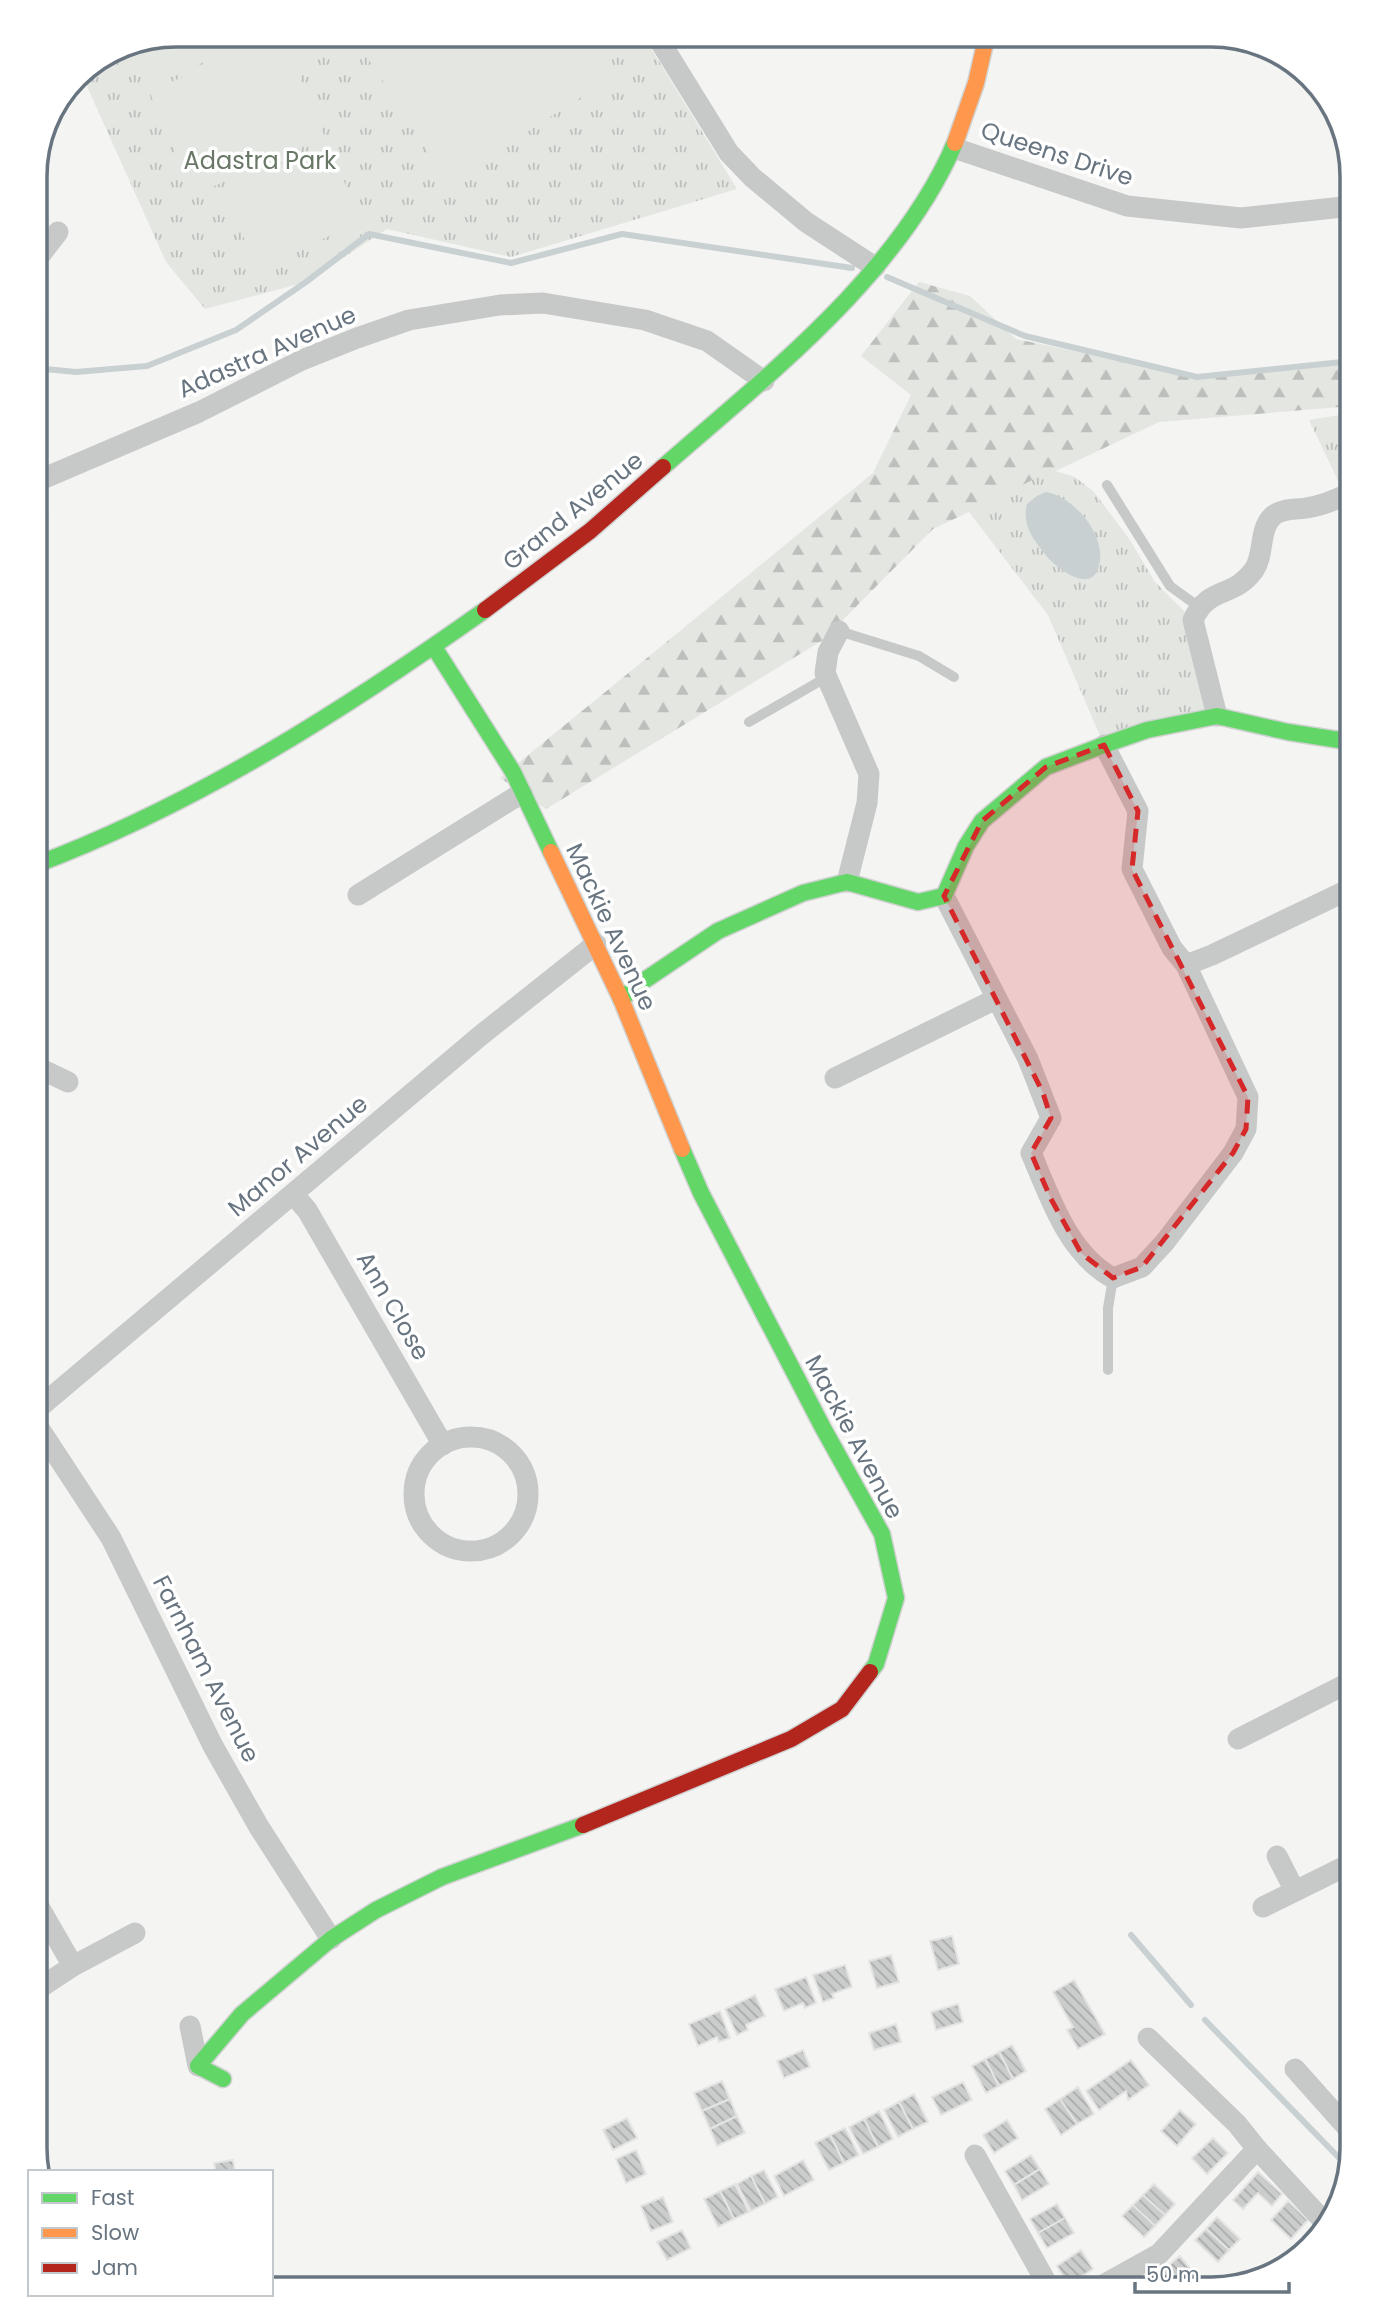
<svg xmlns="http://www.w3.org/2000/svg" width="1387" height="2324" font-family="Poppins,sans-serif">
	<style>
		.forest { fill: url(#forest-firs) }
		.park { fill: url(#park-tufts) }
		.pitch { fill: #e3e6e1 }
		.water { fill: #c9d0d2 }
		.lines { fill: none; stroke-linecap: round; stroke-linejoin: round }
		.stream { stroke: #c9d0d2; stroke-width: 6 }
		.building { fill: url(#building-back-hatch); stroke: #e4e4e3; stroke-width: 2 }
		.fast-casing { stroke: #d1d2d2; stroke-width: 19 }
		.slow-casing { stroke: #d1d2d2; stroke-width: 19 }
		.jam-casing { stroke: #d1d2d2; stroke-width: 19 }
		.lane { stroke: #c7c9c9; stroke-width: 10 }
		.street { stroke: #c7c9c9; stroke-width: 21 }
		.fast { stroke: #63d668; stroke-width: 16 }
		.slow { stroke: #ff974d; stroke-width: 16 }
		.jam { stroke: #b3261e; stroke-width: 16 }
		.marked { fill: #d62828; fill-opacity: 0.2; stroke: #d62828; stroke-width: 5; stroke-dasharray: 14 9; stroke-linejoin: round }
		.labels { text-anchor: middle; stroke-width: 7; stroke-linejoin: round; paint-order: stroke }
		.street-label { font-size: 24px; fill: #687580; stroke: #fff }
		.park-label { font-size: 24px; fill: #697866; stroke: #fff }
		.rim { fill: none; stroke: #687580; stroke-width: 3.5 }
	</style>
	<defs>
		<pattern id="forest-firs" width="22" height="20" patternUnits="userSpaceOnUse" patternTransform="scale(1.75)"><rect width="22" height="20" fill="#e3e6e1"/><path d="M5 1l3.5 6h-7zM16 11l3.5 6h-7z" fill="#bcbfbc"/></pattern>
		<pattern id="park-tufts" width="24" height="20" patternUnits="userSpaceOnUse" patternTransform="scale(1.75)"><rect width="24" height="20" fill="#e3e6e1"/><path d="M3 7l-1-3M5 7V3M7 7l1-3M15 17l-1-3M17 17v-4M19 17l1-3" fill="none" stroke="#bcbfbc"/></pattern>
		<pattern id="building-back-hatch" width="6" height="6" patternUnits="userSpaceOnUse" patternTransform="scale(1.75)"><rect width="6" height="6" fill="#cbcccc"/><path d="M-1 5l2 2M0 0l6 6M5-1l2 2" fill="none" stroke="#a9aaab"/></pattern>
	</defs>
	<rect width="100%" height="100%" fill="#f4f4f3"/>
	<polygon class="forest" points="919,282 970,296 1016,339 1197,377 1352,361 1352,406 1159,422 933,529 823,640 546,809 500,778 873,473 911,395 861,356"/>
	<g class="park">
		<polygon points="177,35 643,35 737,189 511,257 387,229 306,282 205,309 166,262 81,73 123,46"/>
		<polygon points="1352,413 1352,492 1345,495 1309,420"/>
		<polygon points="1052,470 1075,477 1094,492 1130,540 1155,582 1193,620 1217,716 1104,745 1048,615 969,512"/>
	</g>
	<g class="pitch">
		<polygon points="177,35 267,35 146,87 129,44"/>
		<polygon points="353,35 585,35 612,77 448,183"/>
		<polygon points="281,36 325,137 194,195 149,91"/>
		<polygon points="328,144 362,223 256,266 222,188"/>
	</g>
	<path class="water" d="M1046,492C1073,497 1103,531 1100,560C1096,599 1056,569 1044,553C1032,538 1022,524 1027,504L1037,496Z"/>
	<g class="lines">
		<g class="stream">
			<polyline points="887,277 1025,336 1197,377 1352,361"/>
			<polyline points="35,368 76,372 147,366 236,330 306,282 369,234 511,263 622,234 852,268"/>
			<polyline points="1131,1935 1191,2005"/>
			<polyline points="1205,2020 1347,2166"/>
		</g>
	</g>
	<g class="building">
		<polygon points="952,1936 959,1964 938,1970 930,1941"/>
		<polygon points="891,1955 899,1982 877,1988 869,1961"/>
		<polygon points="845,1965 852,1987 832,1994 834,1998 823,2002 813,1975"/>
		<polygon points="806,1977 816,2003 805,2008 803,2003 784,2011 775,1989"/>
		<polygon points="1074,1980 1105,2034 1078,2049 1067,2030 1073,2027 1053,1992"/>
		<polygon points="755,1995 765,2016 746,2025 748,2030 737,2035 725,2009"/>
		<polygon points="958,2004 963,2022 936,2030 931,2012"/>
		<polygon points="720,2011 730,2038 719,2042 717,2037 698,2046 689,2024"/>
		<polygon points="896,2024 901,2042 874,2050 869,2033"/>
		<polygon points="1012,2045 1026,2071 1013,2079 999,2052"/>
		<polygon points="803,2050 810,2067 784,2078 777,2061"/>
		<polygon points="999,2052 1013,2079 999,2086 985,2059"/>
		<polygon points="985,2059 999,2086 986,2093 972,2066"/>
		<polygon points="1131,2060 1149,2085 1128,2100 1126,2091 1099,2110 1086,2091"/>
		<polygon points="722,2081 730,2099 702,2111 694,2093"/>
		<polygon points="963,2082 972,2100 941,2115 932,2097"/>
		<polygon points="1078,2087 1094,2114 1077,2124 1060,2099"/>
		<polygon points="914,2094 928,2122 913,2129 899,2102"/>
		<polygon points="730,2099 737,2116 710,2129 702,2111"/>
		<polygon points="1060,2099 1077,2124 1061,2135 1045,2109"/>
		<polygon points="899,2102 913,2129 898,2137 884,2110"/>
		<polygon points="1180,2110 1196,2124 1177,2146 1161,2131"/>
		<polygon points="879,2111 893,2139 878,2147 864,2119"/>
		<polygon points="737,2116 745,2133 717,2146 710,2129"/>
		<polygon points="627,2118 637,2138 613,2150 603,2130"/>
		<polygon points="864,2119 878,2147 863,2154 849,2127"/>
		<polygon points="1007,2120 1018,2138 994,2153 983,2135"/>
		<polygon points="845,2128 859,2155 844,2163 830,2135"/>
		<polygon points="830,2135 844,2163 829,2170 815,2143"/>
		<polygon points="1213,2138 1228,2153 1207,2174 1192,2158"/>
		<polygon points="636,2150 646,2174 626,2183 616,2159"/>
		<polygon points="1031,2155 1040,2169 1014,2185 1005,2171"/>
		<polygon points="233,2160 235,2172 216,2172 214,2163"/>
		<polygon points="803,2160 814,2180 784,2196 774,2176"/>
		<polygon points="1040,2169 1049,2184 1022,2200 1014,2185"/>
		<polygon points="764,2170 778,2197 765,2204 751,2176"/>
		<polygon points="1258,2172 1282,2194 1272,2206 1258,2193 1243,2209 1233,2200"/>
		<polygon points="751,2176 765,2204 751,2211 737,2184"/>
		<polygon points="735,2184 749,2212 734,2219 720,2191"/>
		<polygon points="1154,2184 1175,2204 1165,2215 1143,2195"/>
		<polygon points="720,2191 734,2219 718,2227 704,2199"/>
		<polygon points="1143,2195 1165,2215 1155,2226 1133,2205"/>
		<polygon points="663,2197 673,2222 651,2231 641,2206"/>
		<polygon points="1288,2201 1308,2220 1291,2239 1271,2220"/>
		<polygon points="1057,2204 1065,2218 1038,2233 1030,2219"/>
		<polygon points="1133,2205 1155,2226 1144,2237 1122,2216"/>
		<polygon points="1217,2217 1240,2239 1229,2250 1206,2229"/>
		<polygon points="1065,2218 1074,2233 1047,2248 1038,2233"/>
		<polygon points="1206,2229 1229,2250 1218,2262 1195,2240"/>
		<polygon points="682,2230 691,2248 667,2260 657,2242"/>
		<polygon points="1081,2250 1093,2269 1068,2285 1057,2266"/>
		<polygon points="1180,2256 1199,2279 1187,2289 1167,2267"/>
		<polygon points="1167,2267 1185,2289 1164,2289 1154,2277"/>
	</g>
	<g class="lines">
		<defs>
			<g id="fast">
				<path d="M663,467C768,375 899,274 955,143"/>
				<polyline points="434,647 513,772 551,852"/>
				<path d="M35,865C197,804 344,710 485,610"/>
				<polyline points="621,999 645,980 718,931 803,893 847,882 918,902 944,896 966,846 982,821 1046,767 1104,745 1147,730 1217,716 1288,732 1352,742"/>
				<polyline points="682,1149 701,1193 823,1428 882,1534 896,1598 876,1664 870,1672"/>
				<polyline points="223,2079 198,2066 242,2014 331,1939 376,1910 442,1877 583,1825"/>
			</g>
			<g id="slow">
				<polyline points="955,143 976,83 987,35"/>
				<polyline points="551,852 621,999 682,1149"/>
			</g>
			<g id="jam">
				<polyline points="485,610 590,531 663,467"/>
				<polyline points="583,1825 791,1739 842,1709 870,1672"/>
			</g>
		</defs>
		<use href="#fast" class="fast-casing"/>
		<use href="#slow" class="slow-casing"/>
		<use href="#jam" class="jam-casing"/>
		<g class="lane">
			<polyline points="1107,485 1170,586 1199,607"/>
			<polyline points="839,631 919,656 954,677"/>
			<polyline points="749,722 827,677"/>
			<polyline points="1108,1370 1108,1308 1113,1278"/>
		</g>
		<g class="street">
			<polyline points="656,35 729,153 753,178 806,222 875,267"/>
			<polyline points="954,148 1127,206 1241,218 1352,206"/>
			<polyline points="41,254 58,232"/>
			<polyline points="35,482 199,412 302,360 357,338 409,320 500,305 543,303 645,320 707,341 764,381"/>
			<polyline points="839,631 828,652 825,673 869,774 867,803 847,882"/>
			<path d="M1217,716L1193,620C1209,585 1233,599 1254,570C1265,554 1258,528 1274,515C1284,508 1295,510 1306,508C1322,506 1338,499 1352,492"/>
			<polyline points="1104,745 1138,811 1132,869 1172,948 1186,965 1212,955 1352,888"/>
			<polyline points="358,895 522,793"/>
			<path d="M944,896L1028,1059L1051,1118L1031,1153C1050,1197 1068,1254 1113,1278L1142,1267L1165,1242L1233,1153L1246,1129L1248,1097L1186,965"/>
			<polyline points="35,1074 43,1070 68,1082"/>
			<polyline points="835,1078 996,999"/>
			<polyline points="294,1195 307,1210 443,1445"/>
			<polyline points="35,1411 480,1036 596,944"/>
			<polyline points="35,1422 111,1538 213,1746 259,1827 331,1939"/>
			<circle cx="471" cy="1494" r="57"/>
			<polyline points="1238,1739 1352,1681"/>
			<polyline points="1277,1856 1295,1891"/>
			<polyline points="35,1900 73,1966"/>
			<polyline points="1263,1907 1352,1863"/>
			<polyline points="35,1991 73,1966 135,1933"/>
			<polyline points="190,2026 198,2066"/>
			<polyline points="1295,2069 1352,2133"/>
			<polyline points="1257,2149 1328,2226"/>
			<polyline points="975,2155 1050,2289"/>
			<polyline points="1096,2289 1159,2254 1257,2149 1237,2124 1148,2038"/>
		</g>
		<use href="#fast" class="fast"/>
		<use href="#slow" class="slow"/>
		<use href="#jam" class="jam"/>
	</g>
	<path class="marked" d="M1104,745L1138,811L1132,869L1248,1097L1246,1129L1233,1153L1142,1267L1113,1278L1081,1253L1051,1199L1031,1153L1051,1118L1043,1093L944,896L982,821L1046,767Z"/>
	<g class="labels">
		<g class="street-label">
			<text transform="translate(1057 154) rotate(18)" y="8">Queens Drive</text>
			<text transform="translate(267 352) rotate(-24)" y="8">Adastra Avenue</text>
			<text transform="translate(573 511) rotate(-39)" y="8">Grand Avenue</text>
			<text transform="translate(611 927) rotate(65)" y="8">Mackie Avenue</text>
			<text transform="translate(298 1156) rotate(-40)" y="8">Manor Avenue</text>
			<text transform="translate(393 1306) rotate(60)" y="8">Ann Close</text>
			<text transform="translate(854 1437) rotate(62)" y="8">Mackie Avenue</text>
			<text transform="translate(206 1669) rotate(63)" y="8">Farnham Avenue</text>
		</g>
		<g class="park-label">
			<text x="260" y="169">Adastra Park</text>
		</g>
	</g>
	<path d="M0 0H1387V2324H0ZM176 47H1211A129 129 0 0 1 1340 176V2148A129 129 0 0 1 1211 2277H176A129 129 0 0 1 47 2148V176A129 129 0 0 1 176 47Z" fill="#fff" fill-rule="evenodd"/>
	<path class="rim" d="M176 47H1211A129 129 0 0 1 1340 176V2148A129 129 0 0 1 1211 2277H176A129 129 0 0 1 47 2148V176A129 129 0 0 1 176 47Z"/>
	<rect x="28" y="2170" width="245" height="126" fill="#ffffff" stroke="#c3c8cc" stroke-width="2"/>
	<rect x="42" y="2193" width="35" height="10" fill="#63d668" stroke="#c3c8cc" stroke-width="2"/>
	<text x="91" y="2205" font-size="21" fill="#687580">Fast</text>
	<rect x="42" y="2228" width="35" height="10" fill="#ff974d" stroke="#c3c8cc" stroke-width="2"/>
	<text x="91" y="2240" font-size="21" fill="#687580">Slow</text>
	<rect x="42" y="2263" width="35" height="10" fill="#b3261e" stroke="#c3c8cc" stroke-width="2"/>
	<text x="91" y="2275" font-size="21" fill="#687580">Jam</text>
	<path d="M1135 2282v10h154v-10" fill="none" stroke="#687580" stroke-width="3.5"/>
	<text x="1146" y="2282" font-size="21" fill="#687580" stroke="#ffffff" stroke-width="5" paint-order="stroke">50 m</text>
</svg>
